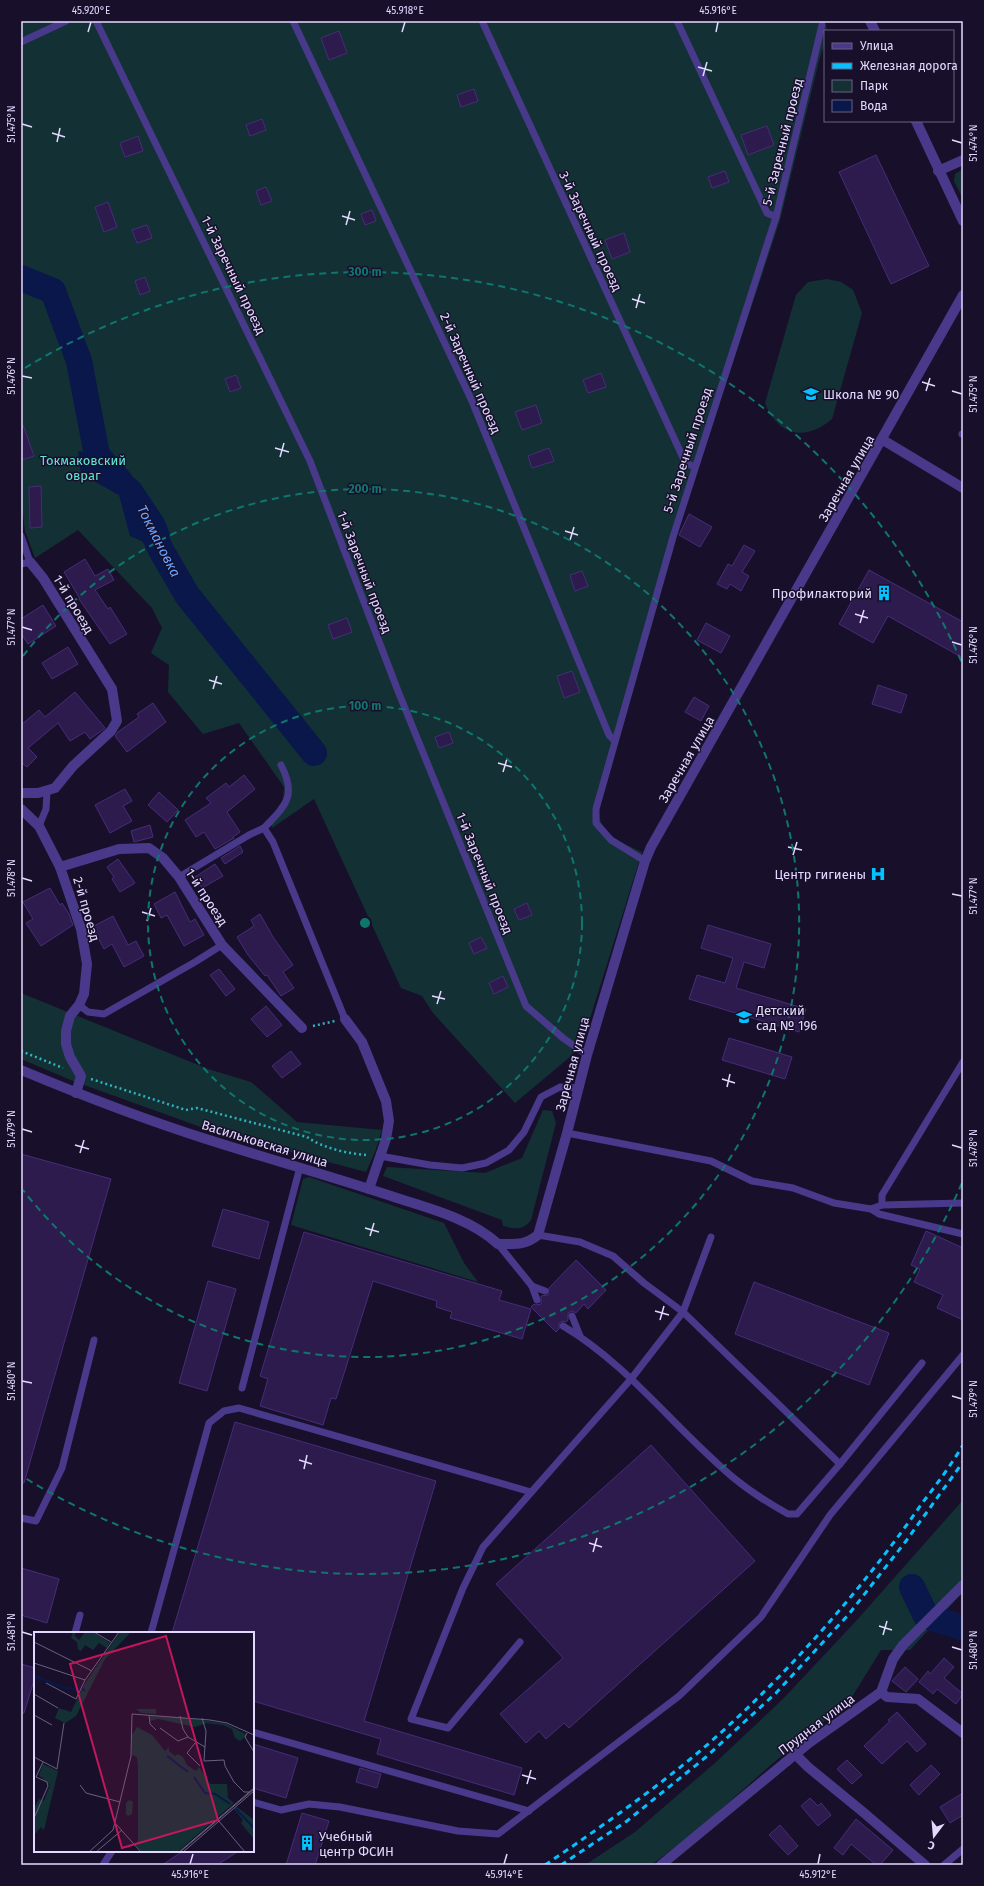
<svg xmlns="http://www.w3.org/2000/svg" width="984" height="1886" font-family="'Fira Sans',sans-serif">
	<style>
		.green { fill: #133135 }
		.water { fill: #09174a }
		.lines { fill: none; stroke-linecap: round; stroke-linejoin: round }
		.river { stroke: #09174a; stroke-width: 26 }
		.building { fill: #2c1b4c; stroke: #472c79 }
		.path { stroke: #2cb4c0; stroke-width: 2.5; stroke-dasharray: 2 3; stroke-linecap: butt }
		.service { stroke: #48398b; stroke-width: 7 }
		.minor { stroke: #48398b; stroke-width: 10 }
		.rail { stroke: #05c2ff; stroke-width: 3; stroke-dasharray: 6 5; stroke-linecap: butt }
		.ticks { fill: none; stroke: #e3d9ff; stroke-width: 1.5 }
		.ring { fill: none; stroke: #0f766e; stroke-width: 2; stroke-dasharray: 7 5 }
		.labels { text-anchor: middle; stroke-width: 3; stroke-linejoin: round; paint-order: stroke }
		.street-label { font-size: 13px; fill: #e3d9ff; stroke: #18102b }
		.poi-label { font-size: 13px; fill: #e3d9ff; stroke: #18102b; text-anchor: start }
		.park-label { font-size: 13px; fill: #60e4d6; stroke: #18102b }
		.water-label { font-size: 14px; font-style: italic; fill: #67a3ff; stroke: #18102b }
		.inset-river { fill: none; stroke: #09174a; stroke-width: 2 }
		.inset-road { fill: none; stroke: #696080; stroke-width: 1 }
		.view { fill: #c2185b; fill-opacity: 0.15; stroke: #c2185b; stroke-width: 2 }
		.inset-edge { fill: none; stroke: #e3d9ff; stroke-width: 2 }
		.centre { fill: #0f766e; stroke: #18102b; stroke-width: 2 }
		.ring-label { font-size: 12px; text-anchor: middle; font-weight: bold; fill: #0f766e; stroke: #18102b; stroke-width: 3; stroke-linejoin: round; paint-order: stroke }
		.neatline { fill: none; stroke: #e3d9ff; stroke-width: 1.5 }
		.ticks-label { font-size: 10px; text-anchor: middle; fill: #e3d9ff }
	</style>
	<rect width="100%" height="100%" fill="#18102b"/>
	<g class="green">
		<path d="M21,21H824L828,31H825V42L820,57L780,220L685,508L599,810C599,836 622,842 642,852L583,1041L571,1056L515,1103L433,1013L422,996L401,988L314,799L272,828L270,818L283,800L284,787L239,723L203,734L168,692L169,665L151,653L162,628L152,608L78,530L35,558L25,531L21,499Z"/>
		<polygon points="963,169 963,199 954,181 955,174"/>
		<path d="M827,279L841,282L853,290L862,313L832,419C805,442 778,436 765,403L796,295L808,282Z"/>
		<polygon points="21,993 208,1069 251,1082 297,1122 382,1130 375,1152 366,1172 212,1131 73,1081 21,1059"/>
		<path d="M543,1110L552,1111L556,1123L531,1220C522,1231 516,1229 503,1226L502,1220L383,1176L387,1167L485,1173L522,1158Z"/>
		<polygon points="309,1177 444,1223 464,1263 478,1282 291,1225 303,1179"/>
		<polygon points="963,1500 963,1592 910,1650 881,1650 850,1700 773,1763 692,1835 651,1865 585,1865 635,1832 715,1763 783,1699 857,1620"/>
	</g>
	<polygon class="water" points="78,451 108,456 140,483 164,519 170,534 161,550 130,536 119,495 81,474"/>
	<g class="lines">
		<g class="river">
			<polyline points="21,278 53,291 79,361 97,455 120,481"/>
			<polyline points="146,517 161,550 187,595 314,753"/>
			<polyline points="912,1587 926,1616 963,1628"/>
		</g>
	</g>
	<g class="building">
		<polygon points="339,31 347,53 329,60 321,38"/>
		<polygon points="474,89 478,101 461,107 457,95"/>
		<polygon points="262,119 266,130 250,136 246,125"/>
		<polygon points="767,126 774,145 748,155 741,135"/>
		<polygon points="138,136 143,151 125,157 120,143"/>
		<polygon points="876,155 929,266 891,284 839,172"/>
		<polygon points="725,171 729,182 712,188 708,177"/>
		<polygon points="266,187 272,201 261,205 256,191"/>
		<polygon points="108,202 117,227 104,232 95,207"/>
		<polygon points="372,210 376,221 365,225 361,214"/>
		<polygon points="147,225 152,238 137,243 132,230"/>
		<polygon points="624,233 630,252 612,259 605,240"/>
		<polygon points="145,277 150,291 140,295 135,281"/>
		<polygon points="601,373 606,387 588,393 583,380"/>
		<polygon points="236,375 241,388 230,392 225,379"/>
		<polygon points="536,405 542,423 522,430 515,412"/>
		<polygon points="21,425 23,425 34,456 21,460"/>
		<polygon points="549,448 554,461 532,468 528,456"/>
		<polygon points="41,486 42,527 30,528 29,487"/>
		<polygon points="689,514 712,527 700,547 679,535"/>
		<polygon points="744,545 755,551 742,572 749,576 741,591 730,584 727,589 717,584 728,564 732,566"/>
		<polygon points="85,559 95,576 108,569 114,580 95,590 108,609 110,607 127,634 110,644 79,599 80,599 64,572"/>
		<polygon points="869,570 963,622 963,658 888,616 873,643 839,624"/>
		<polygon points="582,571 588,586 575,591 570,575"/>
		<polygon points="43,605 56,626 28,644 21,633 21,619"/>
		<polygon points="347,618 352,632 333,639 328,625"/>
		<polygon points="706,623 730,636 721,653 697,640"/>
		<polygon points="68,647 78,664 52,679 42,663"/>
		<polygon points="572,671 580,692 564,698 557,676"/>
		<polygon points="878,685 907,695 901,713 872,704"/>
		<polygon points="75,692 105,728 90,739 85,732 70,741 58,723 28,748 37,757 27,767 21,762 21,725 39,710 45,717"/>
		<polygon points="694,697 709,706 701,721 685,712"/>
		<polygon points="153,703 166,722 127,752 115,736 118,732 139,717 137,714"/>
		<polygon points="449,732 453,743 439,748 435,737"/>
		<polygon points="244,775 255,789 227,812 240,832 233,837 234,838 215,849 204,832 196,837 185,820 211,803 206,798 226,783 229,787"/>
		<polygon points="125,789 132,801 123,806 132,821 110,833 95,805"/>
		<polygon points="159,792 178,810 167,822 148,805"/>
		<polygon points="150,825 153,837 134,842 131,831"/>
		<polygon points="240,846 243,852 225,864 221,858"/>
		<polygon points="118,859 135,883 120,892 112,879 114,877 107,867"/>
		<polygon points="215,864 223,876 202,888 195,877"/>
		<polygon points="50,888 60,905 62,903 69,914 73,925 41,946 26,923 33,919 23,902"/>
		<polygon points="175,892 190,922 195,919 204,935 184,946 167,915 161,918 154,904"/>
		<polygon points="527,903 532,915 519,920 514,909"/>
		<polygon points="260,914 273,937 293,965 283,972 294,988 281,996 267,975 265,976 248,955 237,937 254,926 251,920"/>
		<polygon points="113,916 128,945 136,941 144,956 124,967 112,944 104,949 92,927"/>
		<polygon points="708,925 771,944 764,968 744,962 736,988 806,1009 799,1032 689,999 697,975 725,983 733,958 701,948"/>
		<polygon points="481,937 487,948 474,954 469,943"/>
		<polygon points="219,969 235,989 226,996 210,975"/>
		<polygon points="503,976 508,987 494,994 489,983"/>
		<polygon points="266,1006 282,1025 267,1037 251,1019"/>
		<polygon points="729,1038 792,1057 785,1079 722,1060"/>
		<polygon points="291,1051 301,1064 282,1078 272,1066"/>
		<polygon points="21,1154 111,1179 24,1483 21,1483"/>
		<polygon points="223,1209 269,1222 259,1259 212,1246"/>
		<polygon points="926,1231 963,1248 963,1320 937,1308 943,1295 914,1282 920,1269 911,1265"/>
		<polygon points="304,1232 502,1291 499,1300 531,1309 522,1339 450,1318 452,1312 436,1307 437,1301 373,1281 336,1399 331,1398 323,1425 260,1406 268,1379 260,1376"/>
		<polygon points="576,1260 606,1290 588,1309 584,1304 576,1313 572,1311 568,1313 568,1320 566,1322 563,1321 559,1323 559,1329 556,1332 531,1307 534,1304 536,1305 541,1304 541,1296 548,1295 549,1288"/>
		<polygon points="208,1281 236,1289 207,1391 179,1383"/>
		<polygon points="754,1282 889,1333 869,1385 735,1334"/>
		<polygon points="235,1422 436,1481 364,1721 522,1768 514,1795 377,1754 381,1739 253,1701 253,1633 172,1633"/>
		<polygon points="651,1445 755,1561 569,1728 564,1723 546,1739 539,1731 526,1743 500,1714 563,1658 496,1584"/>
		<polygon points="21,1568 59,1579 47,1623 21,1615"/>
		<polygon points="944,1658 954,1667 944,1678 963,1694 956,1704 937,1689 933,1694 919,1682 928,1671 930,1674"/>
		<polygon points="21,1664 35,1668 35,1677 24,1713 21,1713"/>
		<polygon points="905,1667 918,1679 906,1692 892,1681"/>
		<polygon points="897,1712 926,1744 917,1752 907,1741 882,1764 864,1746 890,1721 888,1720"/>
		<polygon points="253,1744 298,1758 286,1798 253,1788"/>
		<polygon points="847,1760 862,1775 852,1784 837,1769"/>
		<polygon points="931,1765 940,1774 919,1795 910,1785"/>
		<polygon points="360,1768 381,1774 377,1788 356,1782"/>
		<polygon points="963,1793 963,1815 950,1823 940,1807"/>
		<polygon points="810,1798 818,1806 821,1803 831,1815 818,1826 801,1806"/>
		<polygon points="302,1813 329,1821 315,1865 286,1865"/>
		<polygon points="856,1819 893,1850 880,1865 876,1865 851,1844 843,1855 834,1848"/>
		<polygon points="780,1825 798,1846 788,1855 769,1835"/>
		<polygon points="183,1851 239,1851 217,1865 162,1865"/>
	</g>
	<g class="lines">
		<g class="path">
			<polyline points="313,1026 335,1021"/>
			<polyline points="21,1051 63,1068"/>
			<path d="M91,1079L186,1110L197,1108L307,1137C323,1148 348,1154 368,1155"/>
		</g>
		<g class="service">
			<polyline points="96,21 310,461 398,691 526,1006 563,1038 587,1055"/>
			<polyline points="293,21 471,399 609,735 614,740"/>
			<polyline points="482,21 685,462 694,467"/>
			<polyline points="677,21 767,213 776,217"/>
			<polyline points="21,42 66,21"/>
			<polyline points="962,434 963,434"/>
			<polyline points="21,536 30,562 21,564"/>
			<path d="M281,765C297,796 286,805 264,828L273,842L345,1019"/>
			<polyline points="39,826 46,809 47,791"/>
			<polyline points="645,861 611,840 596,823 596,809 673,537 776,217 822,25"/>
			<polyline points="179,877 249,835 264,828"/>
			<polyline points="79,1005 88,1012 104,1014 195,962 222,945"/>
			<polyline points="567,1133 711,1161 752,1181 793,1188 834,1203 871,1209 882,1205 963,1203"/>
			<polyline points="380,1156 430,1165 462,1168 486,1163 509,1150 524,1132 541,1097 560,1087 578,1088"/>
			<polyline points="882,1205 882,1195 963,1062"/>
			<polyline points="871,1209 879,1214 963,1234"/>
			<path d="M538,1235L580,1242L613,1256L644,1283L683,1312L840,1464L797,1514H788C770,1504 751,1492 735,1479C676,1430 629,1365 563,1326"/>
			<polyline points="498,1244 532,1286 537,1300"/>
			<polyline points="532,1286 545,1291"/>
			<polyline points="572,1316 580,1336"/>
			<polyline points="242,1388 300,1167"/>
			<polyline points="840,1464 922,1363"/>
			<polyline points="21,1518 36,1521 62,1468 94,1340"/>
			<polyline points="75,1633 80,1615"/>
			<polyline points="151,1633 209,1423 224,1411 239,1408 531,1492"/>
			<polyline points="520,1642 448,1728 411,1719 463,1588 483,1547 631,1379 683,1312 711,1237"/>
			<polyline points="253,1732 529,1811"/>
			<polyline points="253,1802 281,1810 309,1804 340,1807 458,1831 498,1834 679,1696 761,1617 830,1515 963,1355"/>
			<polyline points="103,1865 112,1851"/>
			<polyline points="944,1865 963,1849"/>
		</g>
		<g class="minor">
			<polyline points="870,21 875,31"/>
			<polyline points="916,121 963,221"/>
			<polyline points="938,171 963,160"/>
			<polyline points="883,440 963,488"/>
			<polyline points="21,793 38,793 55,788 73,766 111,731 117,721 112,689 43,578 30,562"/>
			<polyline points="21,809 39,826 60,867 81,929 87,964 84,994 79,1005 70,1016 66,1031 66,1044 70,1057 81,1076 76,1093"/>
			<polyline points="60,867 119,849 149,848 163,858 179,877 222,945 302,1028"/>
			<polyline points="345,1019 362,1042 386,1101 389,1121 386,1139 369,1189"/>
			<path d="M21,1070C81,1095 143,1119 206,1139C269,1159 333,1177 397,1198C431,1209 471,1219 498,1244C515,1244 524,1246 538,1235L567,1133L587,1055L645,861L651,847L963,295"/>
			<polyline points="881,1692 887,1697 918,1699 963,1733"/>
			<polyline points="796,1755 808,1767 863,1812 925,1865"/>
			<polyline points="661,1865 809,1743 881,1692 893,1659 903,1645 963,1585"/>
		</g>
		<g class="rail">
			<path d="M545,1865C598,1829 651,1792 700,1751C783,1680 861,1591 923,1502C937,1484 951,1465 963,1445"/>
			<polyline points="561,1865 627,1821 706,1757 776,1693 849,1614 906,1541 963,1462"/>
		</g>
	</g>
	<path class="ticks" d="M88,32L91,22M402,32L405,22M716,32L718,22M698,67L712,71M703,76L707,62M22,124L32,127M52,133L65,137M952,140L962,143M57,142L60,128M342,216L355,220M346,225L350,211M632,299L645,303M636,308L640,294M22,376L32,378M922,382L935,386M926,391L930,378M952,391L962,394M275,448L289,452M280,457L284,443M565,531L578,535M570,540L574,527M855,614L868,618M860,623L864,610M22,627L32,630M952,642L962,645M209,680L222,684M213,689L217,676M498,763L512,767M503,772L507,759M788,847L802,850M793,855L797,842M22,878L32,881M952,894L962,896M142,912L155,916M147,921L151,908M432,996L445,999M437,1004L441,991M722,1079L735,1083M727,1087L730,1074M22,1129L32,1132M75,1145L89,1149M952,1145L962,1148M80,1153L84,1140M365,1228L379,1232M370,1236L374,1223M655,1311L669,1315M660,1320L664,1306M22,1381L32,1383M952,1396L962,1399M299,1460L312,1464M304,1469L307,1455M589,1543L602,1547M593,1552L597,1538M879,1626L892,1630M22,1632L32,1635M883,1635L887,1621M952,1647L962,1650M522,1775L536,1779M527,1784L531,1770M190,1864L193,1854M504,1864L507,1854M818,1864L820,1854"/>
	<g class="ring">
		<circle cx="365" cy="923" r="217"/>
		<path d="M23 656A434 434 0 1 1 23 1190"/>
		<path d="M962 1183A651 651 0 0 1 25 1478M25 368A651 651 0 0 1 962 663"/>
	</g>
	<defs>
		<symbol id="school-bare" viewBox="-9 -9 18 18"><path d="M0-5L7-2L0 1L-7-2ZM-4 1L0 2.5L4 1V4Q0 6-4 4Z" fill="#05c2ff" stroke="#18102b" stroke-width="2.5" paint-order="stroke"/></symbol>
		<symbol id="building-bare" viewBox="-9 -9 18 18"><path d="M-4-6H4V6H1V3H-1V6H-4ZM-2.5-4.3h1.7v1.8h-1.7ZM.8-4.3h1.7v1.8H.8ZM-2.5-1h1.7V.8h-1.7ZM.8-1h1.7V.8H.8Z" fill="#05c2ff" stroke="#18102b" stroke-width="2.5" paint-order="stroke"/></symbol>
		<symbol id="hospital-bare" viewBox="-9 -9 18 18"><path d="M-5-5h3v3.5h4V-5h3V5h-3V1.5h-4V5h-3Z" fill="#05c2ff" stroke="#18102b" stroke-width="2.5" paint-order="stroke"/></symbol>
	</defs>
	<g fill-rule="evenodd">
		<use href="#school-bare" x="800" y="383" width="22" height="22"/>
		<use href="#building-bare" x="873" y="582" width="22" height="22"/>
		<use href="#hospital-bare" x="867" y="863" width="22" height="22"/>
		<use href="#school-bare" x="733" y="1006" width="22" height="22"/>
		<use href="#building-bare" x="296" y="1832" width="22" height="22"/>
	</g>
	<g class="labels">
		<g class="street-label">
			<text transform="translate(782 142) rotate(-76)" y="5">5-й Заречный проезд</text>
			<text transform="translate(591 231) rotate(65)" y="5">3-й Заречный проезд</text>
			<text transform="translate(234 275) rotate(64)" y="5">1-й Заречный проезд</text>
			<text transform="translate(471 373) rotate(66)" y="5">2-й Заречный проезд</text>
			<text transform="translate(687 450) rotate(-72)" y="5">5-й Заречный проезд</text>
			<text transform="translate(846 478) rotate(-60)" y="5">Заречная улица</text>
			<text transform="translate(365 572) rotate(69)" y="5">1-й Заречный проезд</text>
			<text transform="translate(74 604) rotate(59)" y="5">1-й проезд</text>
			<text transform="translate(686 759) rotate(-60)" y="5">Заречная улица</text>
			<text transform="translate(485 873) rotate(68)" y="5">1-й Заречный проезд</text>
			<text transform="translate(207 897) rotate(57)" y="5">1-й проезд</text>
			<text transform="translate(87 909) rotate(74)" y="5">2-й проезд</text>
			<text transform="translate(572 1064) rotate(-75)" y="5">Заречная улица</text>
			<text transform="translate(265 1143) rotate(17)" y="5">Васильковская улица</text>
			<text transform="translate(816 1724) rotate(-37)" y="5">Прудная улица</text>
		</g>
		<g class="poi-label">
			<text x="823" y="399">Школа № 90</text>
			<text x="872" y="598" text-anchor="end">Профилакторий</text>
			<text x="866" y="879" text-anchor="end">Центр гигиены</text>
			<text x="756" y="1015">Детский<tspan x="756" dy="15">сад № 196</tspan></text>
			<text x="319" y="1841">Учебный<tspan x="319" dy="15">центр ФСИН</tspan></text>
		</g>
		<g class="park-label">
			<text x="83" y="465">Токмаковский<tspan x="83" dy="15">овраг</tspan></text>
		</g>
		<g class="water-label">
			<text transform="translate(159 541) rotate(63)" y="5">Токмановка</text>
		</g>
	</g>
	<g transform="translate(34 1632)">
		<rect width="220" height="220" fill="#18102b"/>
		<path d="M39,0H43L40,3L45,8L51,0H59L76,11L73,16L65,11L59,18L51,13L47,19L44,17L43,10L37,6ZM86,0H97L71,27L42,84L31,91L21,86L25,76L37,80L50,53ZM102,77H122V82L107,81ZM116,84L147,85L193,92L213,103L206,109L201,106L198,97L189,93L173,91L161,95L124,87L116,89ZM103,95L118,103L131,119L135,115V119L141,124L144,122L149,125L153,133L162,139L165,135L176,152H193L194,166L200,171L143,220H108L101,212L104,209V133L103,125L98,123V103ZM9,132L24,139L10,198L7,195L0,203V176L5,167L10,169L16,153L5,143ZM95,168L99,170L98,182L94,184L92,182V171ZM203,175L220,188V207L207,191L209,188L200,177Z" fill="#133135"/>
		<path class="inset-river" d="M0,44L31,56L49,57L51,59M133,124L154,140M160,145L171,161L181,162L196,172M202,177L220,196"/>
		<path class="inset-road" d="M60,0L77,10M0,10L58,39M0,31L51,48M12,51L42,67L51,48L85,0M0,62L24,76M0,83L18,93M115,83L116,92L122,98M146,84L149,97L154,105L171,115M168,86L172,99L170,129L190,128L191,134L200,150L210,160H216M126,96L144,109L154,105M213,101L211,105L220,120M161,111L153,121L166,134M0,125L23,137L30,91M46,153L52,161L86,170M0,186L14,154L13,150L2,145L9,130M184,188L211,220M81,191L107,220M55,220L79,198L97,124L98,82L176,88L193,91L220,103M62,220L88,198M145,220L220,156M146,220L220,157M149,220L220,159"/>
		<path class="view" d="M132,4L184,188L88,216L36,32Z"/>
		<rect width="220" height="220" class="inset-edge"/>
	</g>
	<circle cx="365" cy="923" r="6" class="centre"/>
	<g class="ring-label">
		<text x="365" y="276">300 m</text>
		<text x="365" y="493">200 m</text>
		<text x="365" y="710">100 m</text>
	</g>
	<rect width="984" height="1886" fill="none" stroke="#18102b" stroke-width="44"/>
	<rect x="824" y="30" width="130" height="92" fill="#18102b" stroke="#696080"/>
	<rect x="832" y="43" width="20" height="6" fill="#48398b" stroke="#696080"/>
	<text x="860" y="50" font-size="12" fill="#e3d9ff">Улица</text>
	<rect x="832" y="63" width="20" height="6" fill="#05c2ff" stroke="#696080"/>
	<text x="860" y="70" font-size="12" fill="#e3d9ff">Железная дорога</text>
	<rect x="832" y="80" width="20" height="12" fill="#133135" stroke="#696080"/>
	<text x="860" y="90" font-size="12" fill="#e3d9ff">Парк</text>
	<rect x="832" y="100" width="20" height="12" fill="#09174a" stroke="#696080"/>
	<text x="860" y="110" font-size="12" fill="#e3d9ff">Вода</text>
	<g transform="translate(934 1836) rotate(196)" stroke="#18102b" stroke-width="3" paint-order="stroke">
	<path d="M0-3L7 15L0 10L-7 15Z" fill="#e3d9ff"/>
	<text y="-6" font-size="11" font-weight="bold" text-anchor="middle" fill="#e3d9ff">С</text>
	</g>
	<rect x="22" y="22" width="940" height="1842" class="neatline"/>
	<g class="ticks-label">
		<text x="91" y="14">45.920°E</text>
		<text x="405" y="14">45.918°E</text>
		<text x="718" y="14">45.916°E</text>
		<text transform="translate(11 124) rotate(-90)" y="4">51.475°N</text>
		<text transform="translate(973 143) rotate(-90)" y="4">51.474°N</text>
		<text transform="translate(11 376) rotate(-90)" y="4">51.476°N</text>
		<text transform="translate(973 394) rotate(-90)" y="4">51.475°N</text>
		<text transform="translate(11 627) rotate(-90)" y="4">51.477°N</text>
		<text transform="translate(973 645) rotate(-90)" y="4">51.476°N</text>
		<text transform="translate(11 878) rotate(-90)" y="4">51.478°N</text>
		<text transform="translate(973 896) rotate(-90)" y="4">51.477°N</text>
		<text transform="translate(11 1129) rotate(-90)" y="4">51.479°N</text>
		<text transform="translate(973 1148) rotate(-90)" y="4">51.478°N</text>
		<text transform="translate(11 1381) rotate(-90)" y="4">51.480°N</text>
		<text transform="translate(973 1399) rotate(-90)" y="4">51.479°N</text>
		<text transform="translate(11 1632) rotate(-90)" y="4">51.481°N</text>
		<text transform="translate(973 1650) rotate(-90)" y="4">51.480°N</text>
		<text x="190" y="1878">45.916°E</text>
		<text x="504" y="1878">45.914°E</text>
		<text x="818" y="1878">45.912°E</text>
	</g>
</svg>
